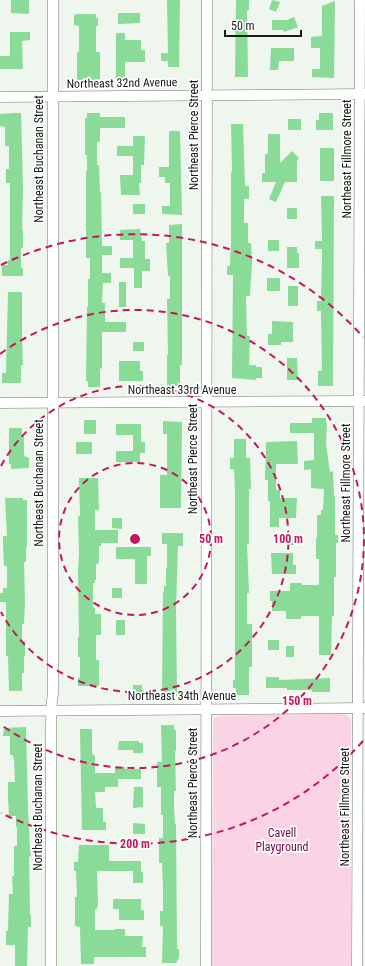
<svg xmlns="http://www.w3.org/2000/svg" width="365" height="966" font-family="'Roboto Condensed',sans-serif">
	<style>
		.green { fill: #fad4e4 }
		.building { fill: #8ada98 }
		.lines { fill: none; stroke-linecap: round; stroke-linejoin: round }
		.minor-casing { stroke: #707871; stroke-width: 11 }
		.minor { stroke: #fff; stroke-width: 10 }
		.ring { fill: none; stroke: #c2185b; stroke-width: 2; stroke-dasharray: 7 5 }
		.labels { text-anchor: middle; stroke-width: 3.5; stroke-linejoin: round; paint-order: stroke }
		.street-label { font-size: 12px; fill: #181b18; stroke: #fff }
		.park-label { font-size: 12px; fill: #77054b; stroke: #fff }
		.centre { fill: #c2185b; stroke: #fff; stroke-width: 2 }
		.ring-label { font-size: 12px; text-anchor: middle; font-weight: bold; fill: #c2185b; stroke: #fff; stroke-width: 3.5; stroke-linejoin: round; paint-order: stroke }
	</style>
	<rect width="100%" height="100%" fill="#eef6ee"/>
	<polygon class="green" points="344,713 351,719 351,966 212,966 213,723 214,718 219,716"/>
	<g class="building">
		<polygon points="11,0 29,0 29,14 11,13"/>
		<polygon points="167,0 180,0 179,67 168,67 168,61 161,61 161,53 168,53"/>
		<polygon points="236,0 249,0 249,10 247,10 248,77 235,77"/>
		<polygon points="272,0 280,2 276,12 269,9"/>
		<polygon points="335,1 334,78 312,77 312,69 320,69 320,48 311,48 311,37 322,36 322,6"/>
		<polygon points="118,13 140,13 140,23 118,24"/>
		<polygon points="77,14 96,14 96,18 98,18 98,26 96,26 96,52 100,52 100,79 99,79 99,81 77,80 77,52 79,52 79,26 74,25 74,15"/>
		<polygon points="294,17 298,27 284,32 283,30 272,30 272,20 287,20"/>
		<polygon points="10,32 30,32 30,40 22,41 23,69 0,69 0,56 10,56"/>
		<polygon points="116,33 125,33 125,40 141,40 141,50 145,50 145,62 125,62 125,81 116,81"/>
		<polygon points="271,48 294,48 294,61 279,61 278,70 270,70"/>
		<polygon points="13,113 21,113 23,189 22,230 23,230 23,248 21,248 21,268 23,268 23,276 2,276 2,265 8,265 8,260 10,260 10,183 6,183 6,169 9,169 9,146 5,146 5,127 0,126 0,114"/>
		<polygon points="87,113 100,113 100,117 125,117 125,128 100,128 100,142 97,142 97,165 99,165 100,192 101,192 102,246 112,246 112,255 102,255 102,273 111,273 111,283 103,283 102,303 105,303 105,322 126,322 126,332 102,332 102,369 100,368 100,387 88,387 88,381 86,381 87,307 88,307 88,279 90,279 90,258 86,258 86,171 87,171 87,155 85,155 85,118 87,118"/>
		<polygon points="319,113 333,113 333,130 316,130 316,120 319,120"/>
		<rect x="288" y="119" width="13" height="11"/>
		<polygon points="231,124 243,124 245,186 249,186 249,199 244,199 244,223 248,223 248,243 251,243 252,262 250,296 246,296 246,298 247,336 250,336 249,365 256,365 256,367 262,367 262,378 256,378 256,380 232,378 233,275 227,275 227,266 230,266 231,243 231,174 232,170"/>
		<polygon points="169,131 180,131 182,215 162,214 162,206 170,206 170,183 165,183 165,177 159,177 159,167 169,167"/>
		<polygon points="268,134 280,134 280,163 292,151 299,158 297,161 297,182 285,182 276,202 269,199 276,182 262,182 262,173 265,173 265,154 268,154"/>
		<polygon points="133,136 145,136 144,165 141,165 141,183 139,183 140,195 121,195 120,175 133,175 133,156 117,156 117,146 133,146"/>
		<rect x="320" y="148" width="14" height="33"/>
		<polygon points="321,196 334,196 333,386 318,386 318,371 322,371 321,311 317,311 317,301 321,301 322,255 322,249 315,249 315,241 322,241"/>
		<rect x="133" y="204" width="12" height="10"/>
		<rect x="287" y="208" width="10" height="11"/>
		<polygon points="182,224 182,365 180,365 180,383 178,383 178,386 167,386 167,355 168,355 167,299 170,299 170,276 168,276 166,243 169,243 169,225"/>
		<polygon points="140,229 142,241 145,241 145,259 150,259 150,271 142,271 142,288 134,288 134,268 120,268 120,258 133,258 133,240 120,240 120,230"/>
		<rect x="268" y="240" width="11" height="11"/>
		<polygon points="287,247 297,247 297,253 299,253 299,268 287,268"/>
		<rect x="267" y="278" width="13" height="13"/>
		<rect x="119" y="282" width="7" height="25"/>
		<rect x="288" y="286" width="10" height="20"/>
		<polygon points="8,292 22,292 22,336 23,365 21,365 21,383 2,383 2,373 6,373"/>
		<polygon points="272,321 293,322 293,342 281,342 281,345 268,345 268,334 272,334"/>
		<rect x="133" y="342" width="11" height="9"/>
		<polygon points="287,358 297,358 298,380 287,380"/>
		<polygon points="119,361 140,361 140,371 143,371 143,381 119,381"/>
		<polygon points="312,418 326,418 326,423 327,423 326,444 330,472 333,471 334,496 335,496 335,535 338,535 338,543 336,543 336,577 334,577 334,616 332,616 331,655 319,655 319,616 301,616 301,619 286,619 286,611 272,611 272,601 270,601 270,591 290,591 290,583 302,583 302,585 319,585 319,559 316,559 316,538 317,538 317,515 321,515 321,510 323,510 324,489 311,488 311,469 304,470 304,461 314,460 314,433 290,433 290,423 312,423"/>
		<rect x="84" y="420" width="12" height="14"/>
		<polygon points="163,421 182,422 181,508 160,508 160,475 167,475 167,434 163,434"/>
		<polygon points="116,424 141,424 141,442 145,442 145,453 140,453 140,462 116,462 116,451 133,451 133,435 116,435"/>
		<polygon points="9,428 22,428 22,434 24,434 24,456 29,458 29,468 11,469 11,464 9,464"/>
		<polygon points="234,439 246,439 246,458 250,458 251,489 249,489 249,544 247,544 249,593 247,593 247,624 252,624 252,667 249,667 249,695 236,695 236,688 233,688 233,680 235,680 235,489 234,469 230,469 230,458 234,458"/>
		<polygon points="297,441 298,464 276,464 276,490 280,490 280,498 297,498 296,518 279,518 279,527 270,527 270,501 268,501 268,480 265,480 266,442"/>
		<rect x="76" y="442" width="16" height="12"/>
		<polygon points="79,478 98,478 99,510 95,510 95,530 118,530 118,543 101,543 101,546 99,546 99,561 98,564 96,564 96,580 95,580 95,583 93,583 93,607 95,608 95,614 101,614 101,635 96,635 96,660 99,660 99,686 78,686 78,678 80,678 80,657 78,657 78,637 79,637 78,571 79,552 78,516 80,516"/>
		<polygon points="5,498 23,498 23,500 27,500 27,547 26,547 26,562 24,562 25,602 24,624 22,624 22,641 25,641 25,656 24,656 24,673 22,673 22,691 9,691 8,656 6,656 6,602 0,602 0,593 3,593 3,588 7,588 7,566 4,566 3,544 3,536 7,536"/>
		<polygon points="112,518 122,518 122,529 112,528"/>
		<polygon points="162,533 183,533 183,546 178,546 176,608 177,696 162,696 163,592 164,592 164,586 166,586 166,568 167,568 167,544 162,544"/>
		<rect x="287" y="536" width="8" height="9"/>
		<polygon points="116,547 151,547 151,556 147,556 147,584 135,584 135,559 116,559"/>
		<polygon points="271,553 293,553 293,565 296,565 296,574 272,574"/>
		<rect x="112" y="588" width="10" height="10"/>
		<rect x="116" y="620" width="9" height="15"/>
		<rect x="268" y="640" width="11" height="10"/>
		<rect x="286" y="646" width="8" height="11"/>
		<polygon points="266,677 279,677 279,680 330,678 330,692 312,692 312,690 287,690 287,688 266,688"/>
		<rect x="133" y="685" width="9" height="11"/>
		<polygon points="161,725 174,725 174,730 176,730 176,751 175,751 176,791 174,791 174,808 175,824 176,824 177,949 179,949 179,958 176,963 162,963 163,926 160,926 160,911 163,911 163,889 162,863 159,863 159,838 163,838 163,815 161,815 161,787 157,787 157,762 162,762"/>
		<polygon points="26,727 28,808 30,848 31,856 29,857 30,915 31,915 31,927 28,927 27,966 15,966 15,945 6,945 6,931 8,931 9,894 13,894 12,876 14,876 14,846 17,846 17,827 16,827 16,816 9,816 8,798 8,782 15,782 14,760 13,755 10,755 10,736 3,736 4,728"/>
		<polygon points="80,729 92,729 92,754 95,756 95,773 115,773 115,767 125,767 125,769 141,769 141,779 118,779 118,787 105,787 105,792 95,792 96,808 103,808 103,822 106,822 106,830 82,830"/>
		<polygon points="119,741 139,741 139,743 143,743 143,753 133,753 133,750 118,750"/>
		<polygon points="134,787 143,787 143,807 133,808"/>
		<polygon points="133,823 145,824 145,834 133,834"/>
		<polygon points="79,845 109,845 109,861 141,861 141,872 143,872 143,883 133,883 133,871 97,871 98,904 97,909 95,909 95,930 115,930 115,929 125,929 125,936 143,936 142,947 146,947 146,957 94,957 94,964 81,964 80,927 75,926 75,897 77,897 76,871 74,871 74,862 78,862"/>
		<polygon points="113,899 141,899 141,910 144,910 144,920 119,920 119,909 113,909"/>
	</g>
	<g class="lines">
		<defs>
			<g id="minor">
				<polyline points="0,97 365,94"/>
				<polyline points="0,403 365,401"/>
				<polyline points="0,711 365,708"/>
				<polyline points="51,966 51,722 52,700 53,694 53,0"/>
				<polyline points="206,966 207,0"/>
				<polyline points="357,966 360,0"/>
			</g>
		</defs>
		<use href="#minor" class="minor-casing"/>
		<use href="#minor" class="minor"/>
	</g>
	<g class="ring">
		<circle cx="135" cy="539" r="76"/>
		<path d="M1 466A153 153 0 1 1 1 612"/>
		<path d="M0 354A229 229 0 1 1 0 724"/>
		<path d="M363 741A305 305 0 0 1 1 813M1 265A305 305 0 0 1 363 337"/>
	</g>
	<g class="labels">
		<g class="street-label">
			<text transform="translate(122 83) rotate(-1)" y="4">Northeast 32nd Avenue</text>
			<text transform="translate(194 135) rotate(-90)" y="4">Northeast Pierce Street</text>
			<text transform="translate(39 159) rotate(-90)" y="4">Northeast Buchanan Street</text>
			<text transform="translate(347 159) rotate(-90)" y="4">Northeast Fillmore Street</text>
			<text x="182" y="394">Northeast 33rd Avenue</text>
			<text transform="translate(193 459) rotate(-90)" y="4">Northeast Pierce Street</text>
			<text transform="translate(39 483) rotate(-90)" y="4">Northeast Buchanan Street</text>
			<text transform="translate(346 483) rotate(-90)" y="4">Northeast Fillmore Street</text>
			<text x="182" y="700">Northeast 34th Avenue</text>
			<text transform="translate(193 783) rotate(-90)" y="4">Northeast Pierce Street</text>
			<text transform="translate(38 807) rotate(-90)" y="4">Northeast Buchanan Street</text>
			<text transform="translate(345 807) rotate(-90)" y="4">Northeast Fillmore Street</text>
		</g>
		<g class="park-label">
			<text x="282" y="837">Cavell<tspan x="282" dy="14">Playground</tspan></text>
		</g>
	</g>
	<circle cx="135" cy="539" r="6" class="centre"/>
	<g class="ring-label">
		<text x="211" y="543">50 m</text>
		<text x="288" y="543">100 m</text>
		<text x="297" y="705">150 m</text>
		<text x="135" y="848">200 m</text>
	</g>
	<path d="M225 30v6h76v-6" fill="none" stroke="#181b18" stroke-width="2"/>
	<text x="231" y="30" font-size="12" fill="#181b18" stroke="#ffffff" stroke-width="3" paint-order="stroke">50 m</text>
</svg>
